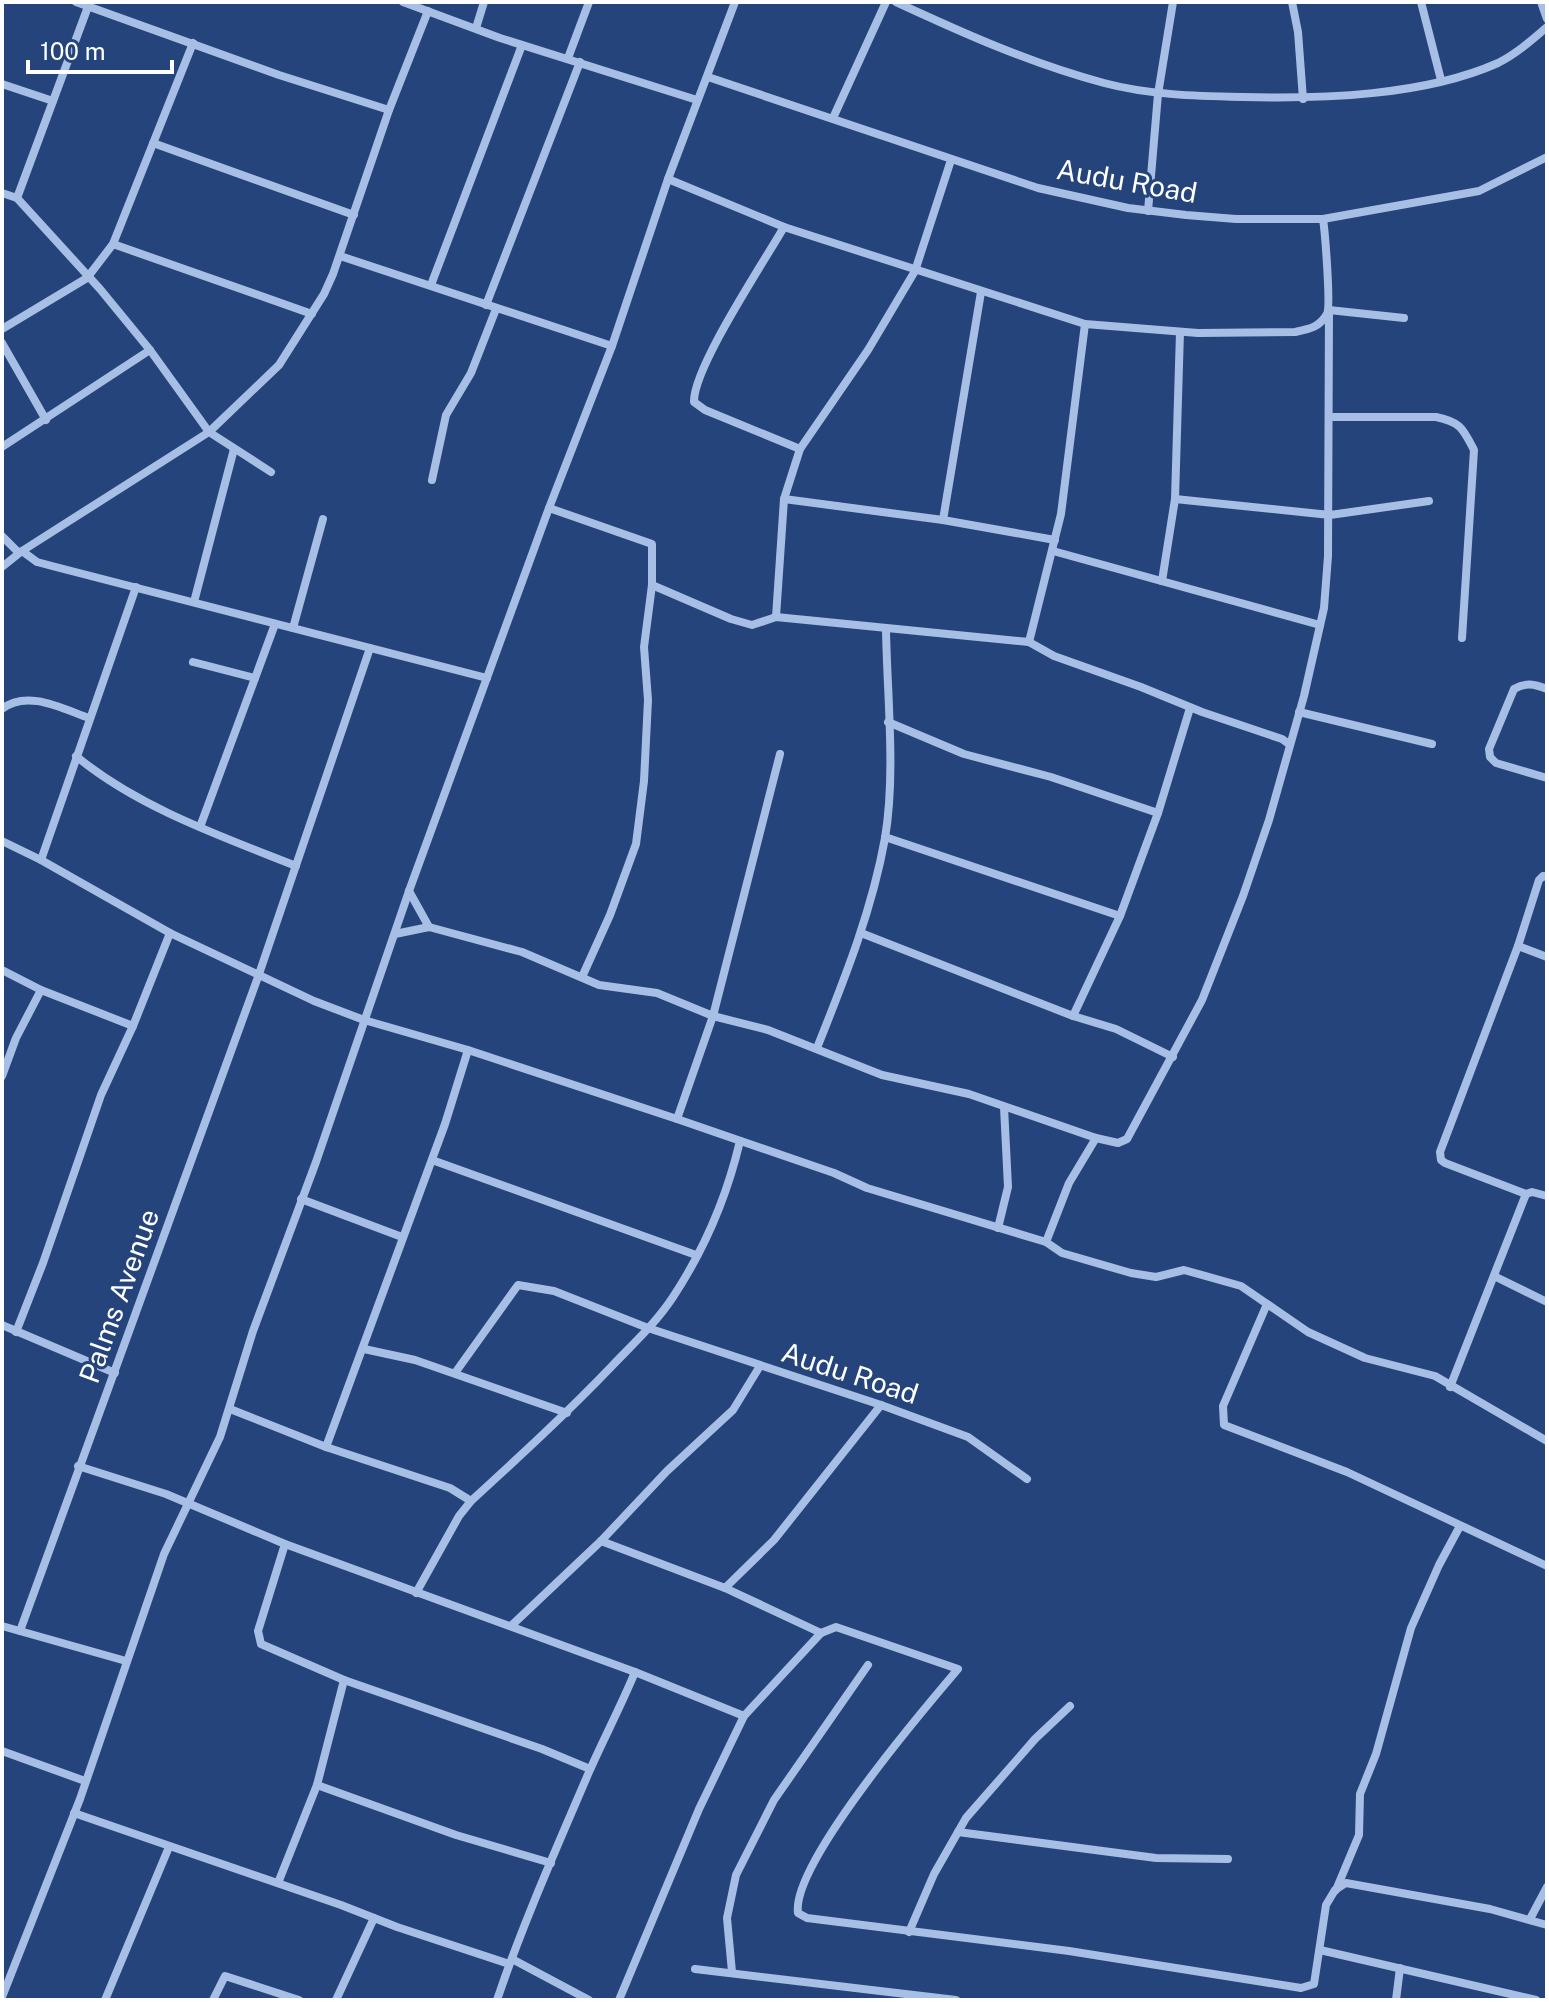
<svg xmlns="http://www.w3.org/2000/svg" width="1549" height="2002" font-family="'Public Sans',sans-serif">
	<style>
		.lines { fill: none; stroke-linecap: round; stroke-linejoin: round }
		.street { stroke: #a8bfe5; stroke-width: 8 }
		.labels { text-anchor: middle; stroke-width: 6; stroke-linejoin: round; paint-order: stroke }
		.street-label { font-size: 28px; fill: #fff; stroke: #24447b }
	</style>
	<rect width="100%" height="100%" fill="#24447b"/>
	<g class="lines">
		<g class="street">
			<polyline points="76,2 279,75 389,110"/>
			<polyline points="403,2 500,38 697,100"/>
			<path d="M896,2C963,33 1032,64 1104,83C1149,95 1196,96 1242,97C1322,99 1424,96 1498,63C1516,54 1532,40 1547,27"/>
			<polyline points="1292,2 1298,32 1303,99"/>
			<polyline points="1421,2 1441,80"/>
			<polyline points="1541,2 1547,19"/>
			<polyline points="476,28 484,2"/>
			<polyline points="568,58 589,2"/>
			<polyline points="708,77 1038,188 1128,208 1186,215 1236,219 1323,219 1479,191 1547,157"/>
			<polyline points="2,84 53,101"/>
			<polyline points="833,118 886,2"/>
			<polyline points="153,143 354,215"/>
			<path d="M668,179L784,227L1085,324L1198,333L1295,332C1309,329 1320,327 1327,314C1331,306 1325,232 1323,219"/>
			<polyline points="2,193 17,198 100,289 150,350 209,432 271,472"/>
			<polyline points="17,198 89,4"/>
			<polyline points="1148,211 1158,94 1173,2"/>
			<path d="M784,227C764,262 693,368 694,402L705,410L800,449"/>
			<polyline points="113,244 312,314"/>
			<polyline points="340,256 612,346"/>
			<polyline points="431,285 522,45"/>
			<polyline points="486,305 580,62"/>
			<polyline points="2,329 87,278 113,244 193,43"/>
			<polyline points="2,343 46,420"/>
			<path d="M1329,417H1436C1461,422 1463,429 1474,450L1462,638"/>
			<polyline points="2,447 150,350"/>
			<polyline points="432,480 446,415 471,373 496,309"/>
			<polyline points="784,499 943,520 1055,540"/>
			<polyline points="1175,499 1330,515 1429,501"/>
			<polyline points="549,508 652,544 652,585 644,647 648,700 644,781 636,844 610,915 582,977"/>
			<polyline points="943,520 981,292"/>
			<polyline points="2,536 19,553 22,551 37,562 52,566 487,678"/>
			<polyline points="1053,551 1320,625"/>
			<polyline points="2,567 22,551 209,432 279,365 324,294 333,274 389,110 428,11"/>
			<polyline points="1162,581 1175,499 1180,332"/>
			<polyline points="652,585 731,619 752,625 776,617 1029,642 1054,656 1141,687 1202,712 1282,739 1289,744"/>
			<polyline points="194,602 234,449"/>
			<polyline points="776,617 784,499 800,449 868,350 915,271 951,160"/>
			<polyline points="293,628 323,519"/>
			<polyline points="1029,642 1061,514 1085,324"/>
			<polyline points="193,662 255,678"/>
			<path d="M1547,689C1534,684 1526,682 1514,689L1489,749L1490,757L1496,763L1547,778"/>
			<path d="M2,709C27,689 63,709 89,718"/>
			<polyline points="1299,712 1432,744"/>
			<polyline points="888,722 964,754 1051,777 1158,813"/>
			<path d="M76,756C137,807 223,837 296,866"/>
			<polyline points="200,827 275,624"/>
			<polyline points="885,837 1120,916"/>
			<polyline points="2,841 41,860 170,933 314,1001 364,1020 468,1050 677,1119 834,1173 867,1188 1046,1242 1062,1253 1131,1273 1156,1277 1184,1270 1241,1286 1308,1332 1365,1358 1435,1376 1547,1441"/>
			<polyline points="41,860 136,587"/>
			<polyline points="409,891 429,927"/>
			<polyline points="861,933 1073,1016 1116,1029 1173,1057"/>
			<polyline points="395,934 429,927 522,952 599,985 657,993 713,1016 780,754"/>
			<polyline points="1518,946 1547,957"/>
			<polyline points="2,970 41,990 133,1026"/>
			<polyline points="1073,1016 1120,916 1158,813 1190,708"/>
			<path d="M817,1048C844,980 872,911 885,838C896,773 887,695 886,629"/>
			<polyline points="2,1076 16,1038 41,990"/>
			<polyline points="677,1119 713,1016 768,1030 882,1075 969,1094 1096,1138 1118,1143 1127,1139 1202,1000 1243,896 1269,820 1304,696 1324,608 1328,556 1329,310 1404,318"/>
			<polyline points="432,1160 696,1255"/>
			<polyline points="1526,1194 1445,1163 1441,1160 1440,1152 1518,946 1539,880 1543,876 1547,877"/>
			<polyline points="301,1199 402,1237"/>
			<polyline points="998,1228 1008,1187 1004,1107"/>
			<polyline points="1046,1242 1069,1183 1096,1138"/>
			<polyline points="1494,1276 1547,1302"/>
			<polyline points="1267,1304 1223,1406 1224,1425 1347,1472 1547,1566"/>
			<polyline points="2,1325 115,1373"/>
			<polyline points="16,1332 43,1263 101,1095 133,1026 170,933"/>
			<polyline points="364,1349 415,1360 567,1413"/>
			<polyline points="455,1373 518,1285 554,1291 648,1328 881,1405 968,1437 1027,1479"/>
			<polyline points="1450,1387 1526,1194 1532,1192 1547,1196"/>
			<polyline points="230,1409 326,1447 450,1488 471,1501"/>
			<polyline points="326,1447 445,1124 468,1050"/>
			<polyline points="78,1466 166,1494 285,1544 635,1672 744,1716"/>
			<polyline points="601,1541 725,1588 821,1633"/>
			<polyline points="285,1544 258,1631 261,1644 344,1680 542,1749 590,1769"/>
			<polyline points="725,1588 774,1540 881,1405"/>
			<path d="M416,1593L459,1516L471,1501C519,1457 567,1413 612,1366C633,1344 656,1323 673,1297C704,1250 727,1196 740,1141"/>
			<polyline points="2,1626 126,1661"/>
			<polyline points="511,1626 601,1541 667,1471 733,1410 760,1366"/>
			<polyline points="20,1631 258,977 370,648"/>
			<polyline points="344,1680 317,1785 456,1835 551,1863"/>
			<polyline points="2,1751 85,1781"/>
			<polyline points="74,1813 341,1905 397,1927 509,1964"/>
			<polyline points="958,1832 1156,1858 1228,1859"/>
			<polyline points="278,1883 317,1785"/>
			<polyline points="1336,1890 1359,1835 1360,1794 1376,1754 1411,1628 1439,1565 1460,1526"/>
			<polyline points="1530,1919 1547,1887"/>
			<polyline points="909,1932 934,1874 966,1818 1035,1739 1070,1706"/>
			<polyline points="1320,1950 1536,2000"/>
			<polyline points="512,1959 589,2000"/>
			<polyline points="695,1969 956,2000"/>
			<polyline points="732,1972 727,1918 736,1875 774,1800 868,1665"/>
			<polyline points="2,1997 80,1799 164,1554 220,1437 253,1331 316,1162 409,891 549,508 612,346 668,179 735,2"/>
			<polyline points="105,2000 169,1847"/>
			<polyline points="213,2000 225,1976 299,2000"/>
			<polyline points="336,2000 374,1918"/>
			<path d="M497,2000C523,1923 557,1847 589,1772C604,1738 621,1706 635,1672"/>
			<path d="M619,2000L699,1809L744,1716L821,1633L836,1627L958,1669C923,1710 791,1865 798,1913L807,1918L1069,1951L1301,1988L1314,1984L1326,1905L1335,1890L1346,1883L1490,1909L1547,1925"/>
			<polyline points="1396,2000 1400,1968"/>
		</g>
	</g>
	<g class="labels">
		<g class="street-label">
			<text transform="translate(1127 181) rotate(10)" y="10">Audu Road</text>
			<text transform="translate(119 1296) rotate(-70)" y="10">Palms Avenue</text>
			<text transform="translate(850 1373) rotate(18)" y="10">Audu Road</text>
		</g>
	</g>
	<rect width="1549" height="2002" fill="none" stroke="#ffffff" stroke-width="8"/>
	<path d="M28 60v12h144v-12" fill="none" stroke="#ffffff" stroke-width="4"/>
	<text x="40" y="60" font-size="24" fill="#ffffff" stroke="#24447b" stroke-width="6" paint-order="stroke">100 m</text>
</svg>
